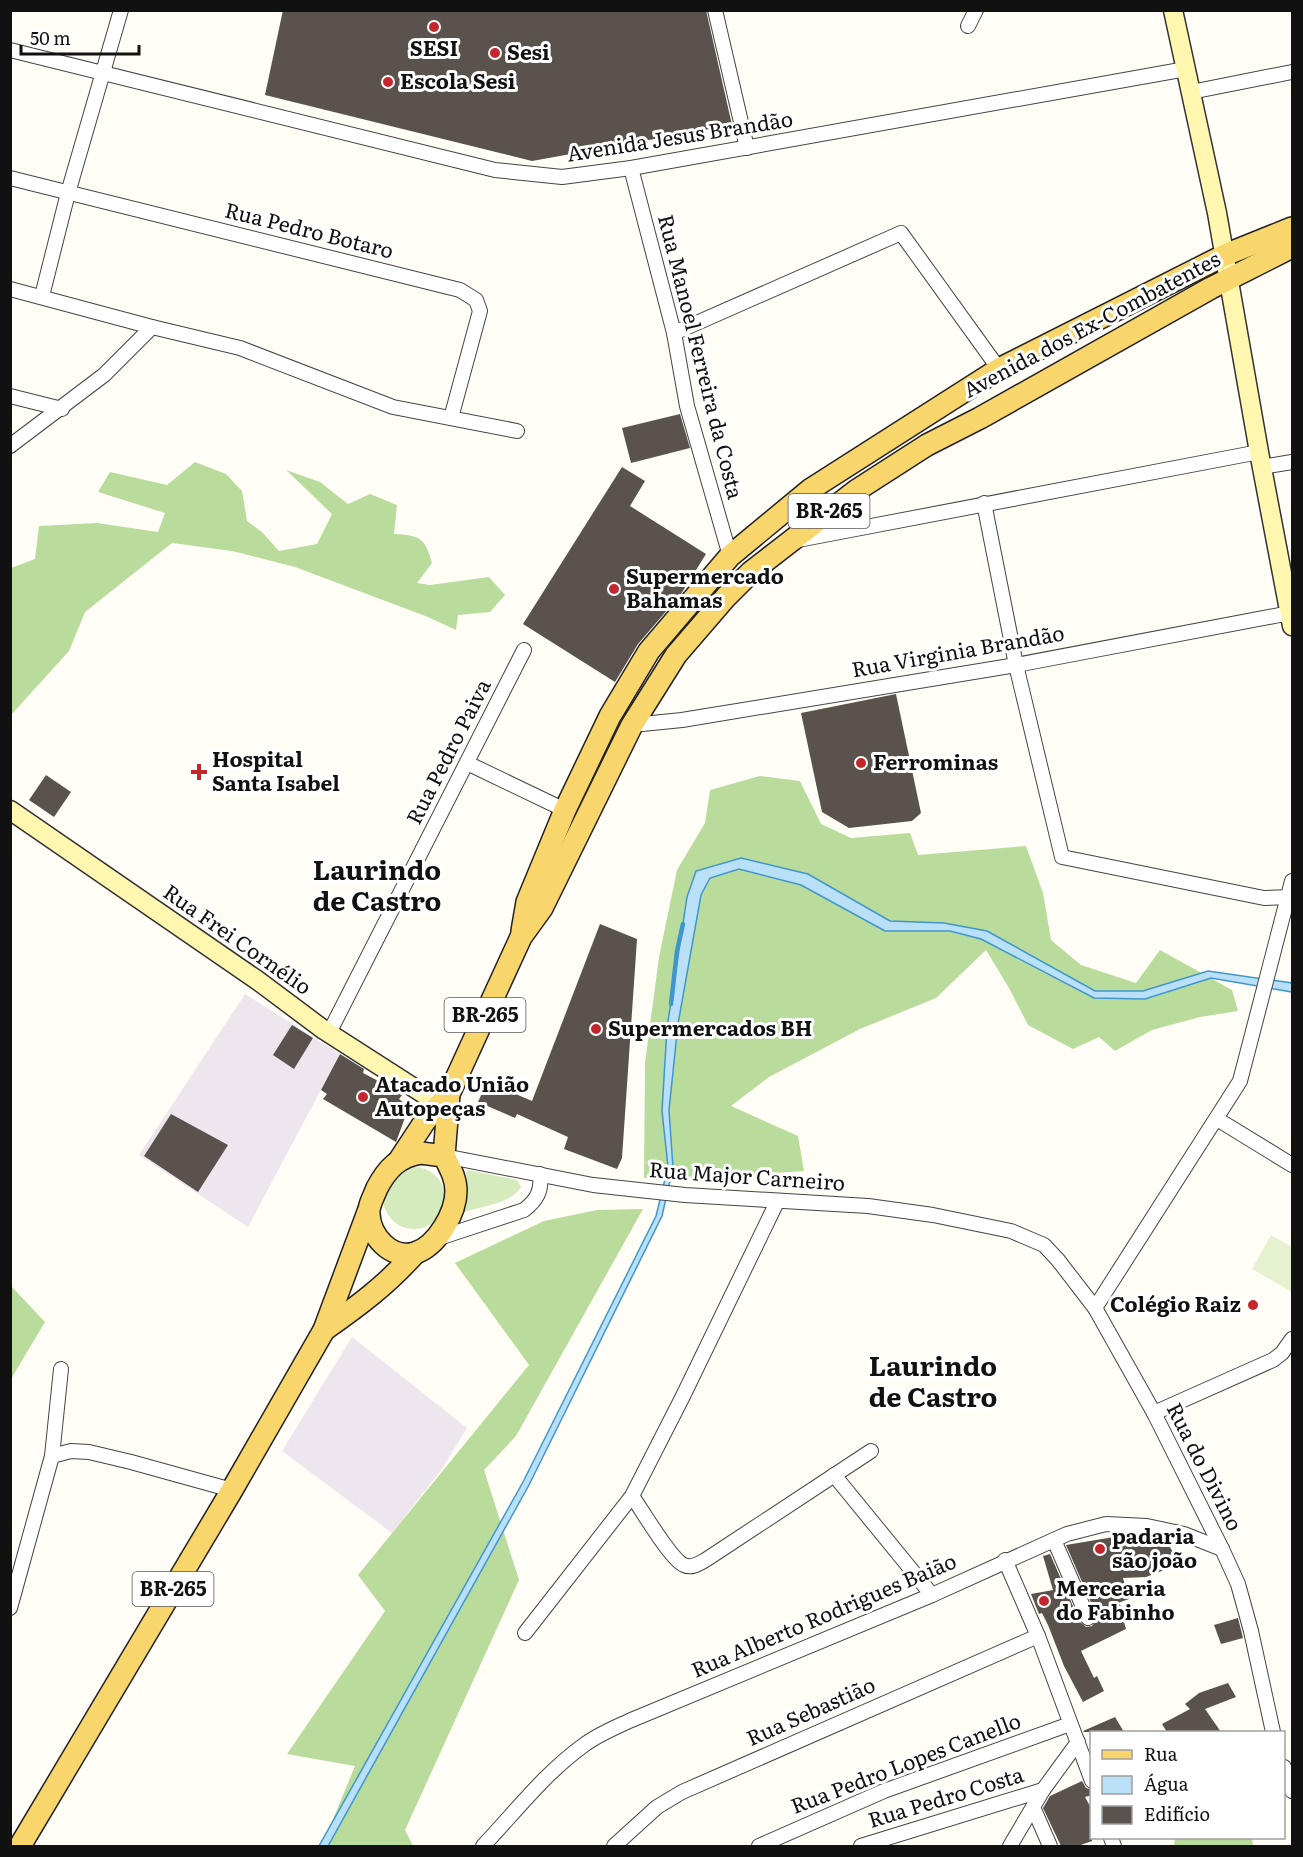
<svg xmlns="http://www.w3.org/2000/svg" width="1303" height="1857" font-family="Literata,serif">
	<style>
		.industrial { fill: #eee6ef }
		.green { fill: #d5ebbd }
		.forest { fill: #b9dc9c }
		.pitch { fill: #e6f2cf }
		.water { fill: #b9e0f7; stroke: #3f96cf; stroke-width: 1.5 }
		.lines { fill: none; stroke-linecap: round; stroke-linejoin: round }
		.stream { stroke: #3f96cf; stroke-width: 4.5 }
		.building { fill: #5a524d }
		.street-casing { stroke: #444; stroke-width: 16 }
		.secondary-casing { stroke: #333; stroke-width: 21 }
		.primary-casing { stroke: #222; stroke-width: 24 }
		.street { stroke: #fff; stroke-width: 14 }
		.secondary { stroke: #fff6b0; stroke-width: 18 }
		.primary { stroke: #f9d66b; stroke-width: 21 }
		.poi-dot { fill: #c4262e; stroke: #fff; stroke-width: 2 }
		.labels { text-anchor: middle; stroke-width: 6; stroke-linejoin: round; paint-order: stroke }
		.shield { fill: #fff; stroke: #585858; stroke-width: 1.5 }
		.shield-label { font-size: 20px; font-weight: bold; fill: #111 }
		.poi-label { font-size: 21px; font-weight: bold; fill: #111; stroke: #fff; text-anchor: start }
		.street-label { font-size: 21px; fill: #111; stroke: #fff }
		.district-label { font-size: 27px; font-weight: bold; fill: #111; stroke: #fff }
	</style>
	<rect width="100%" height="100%" fill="#fffdf5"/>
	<g class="industrial">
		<polygon points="245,994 340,1054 248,1227 139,1155"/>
		<polygon points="352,1337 467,1428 442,1469 392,1533 282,1451"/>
	</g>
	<g class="green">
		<circle cx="414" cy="1198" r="31"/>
		<path d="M467,1170L517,1180L521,1187C511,1204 482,1206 464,1212Z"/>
	</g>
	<g class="forest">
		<path d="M195,462L226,474L242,491L247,521L262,532L279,551L317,544L332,514L286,470L320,482L348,504L370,494L397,505L394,534C420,535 425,538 432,563L417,583L430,585L489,577L505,595L490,612L458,615L456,630L428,617L295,567L232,551L172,543L85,612L69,651L11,715V568L35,559L39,526L97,523L158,532L165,513L98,492L110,472L167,485Z"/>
		<polygon points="760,776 800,781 821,824 851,838 910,833 918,855 1026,846 1043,893 1051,940 1081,965 1136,983 1160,950 1232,990 1238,1011 1200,1017 1152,1030 1115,1051 1099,1037 1073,1049 1028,1025 1009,988 986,950 936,998 860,1029 769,1077 731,1106 798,1136 804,1171 761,1174 717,1180 644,1178 645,1063 659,957 677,870 705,823 710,790"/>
		<polygon points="643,1209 516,1436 484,1470 519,1580 405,1830 413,1846 322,1846 355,1766 287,1754 385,1611 358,1575 529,1365 455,1263 544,1221 597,1210"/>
		<polygon points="11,1286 45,1322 11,1379"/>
		<polygon points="1175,1838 1252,1838 1253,1846 1174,1846"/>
	</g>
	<polygon class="pitch" points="1271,1235 1292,1247 1292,1292 1252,1269"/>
	<polygon class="water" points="741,858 808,874 890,921 944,923 987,931 1095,991 1143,991 1208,971 1292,983 1292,992 1211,978 1145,999 1094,998 981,939 950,931 885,931 801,885 739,869 710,878 701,895 678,1024 669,1110 673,1168 662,1216 529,1485 328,1846 319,1846 523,1482 656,1216 668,1167 662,1111 667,1028 687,897 696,871"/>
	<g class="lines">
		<polyline class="stream" points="671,1004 677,951 683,924"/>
	</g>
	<g class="building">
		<polygon points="283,10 706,10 732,125 532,161 265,95"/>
		<polygon points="680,414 690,448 631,463 622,428"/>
		<polygon points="622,467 645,481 630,506 706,554 681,594 638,644 615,682 523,624"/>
		<polygon points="896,694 921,813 912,821 849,828 822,812 801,713"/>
		<polygon points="46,775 71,792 54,817 29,800"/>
		<polygon points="600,924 637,939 622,1158 617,1169 564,1149 568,1137 517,1114 515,1118 478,1102 487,1082 532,1101"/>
		<polygon points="292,1025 313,1038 294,1069 273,1055"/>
		<polygon points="340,1054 364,1069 363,1073 384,1084 382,1086 402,1095 399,1099 409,1107 396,1142 323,1099 327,1094 321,1090"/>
		<polygon points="171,1114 228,1145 198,1192 144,1156"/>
		<polygon points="1132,1534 1165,1539 1180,1564 1146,1577 1123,1578 1129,1599 1118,1603 1127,1612 1122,1615 1126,1629 1081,1651 1094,1678 1097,1676 1104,1691 1083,1702 1064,1666 1048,1625 1042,1613 1039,1614 1031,1594 1053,1590 1043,1556 1050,1554 1080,1622 1086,1627 1092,1626 1097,1620 1096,1614 1066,1545"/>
		<polygon points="1238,1618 1243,1638 1221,1644 1214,1625"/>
		<polygon points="1228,1683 1236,1697 1205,1709 1221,1732 1167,1732 1162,1724 1190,1709 1185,1704 1199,1693"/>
		<polygon points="1115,1717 1124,1732 1084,1732 1083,1731"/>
		<polygon points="1082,1781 1086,1788 1092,1790 1092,1795 1085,1797 1092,1810 1092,1841 1078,1846 1061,1846 1043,1808 1050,1796"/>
	</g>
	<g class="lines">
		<defs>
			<g id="street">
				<polyline points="715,10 747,148"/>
				<polyline points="968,26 976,10"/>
				<polyline points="10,50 495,170 562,177 631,168 1186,69"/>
				<polyline points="1191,92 1292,72"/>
				<polyline points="631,168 674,333 687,406 730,556"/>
				<polyline points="10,178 460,290 476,300 480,311 451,418"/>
				<polyline points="10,289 152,327 240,348 393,407 517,431"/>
				<polyline points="42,296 68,193 121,10"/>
				<polyline points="674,333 901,233 999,369"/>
				<polyline points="10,396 62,409"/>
				<polyline points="10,446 104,375 152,327"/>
				<polyline points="1261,467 1292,462"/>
				<polyline points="984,503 1016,665 1062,857 1264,898 1292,897"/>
				<polyline points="798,540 1259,452"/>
				<polyline points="632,725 682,720 1016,665 1290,613"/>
				<polyline points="467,763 565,810"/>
				<polyline points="329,1033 524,650"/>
				<polyline points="1217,1119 1292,1165"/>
				<polyline points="444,1156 593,1185 685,1195 868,1206 933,1215 1011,1231 1044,1245 1058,1260 1095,1308 1154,1413 1222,1549 1238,1584 1251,1631 1273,1732"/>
				<path d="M436,1239L524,1210C537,1200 542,1191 540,1174"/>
				<polyline points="1095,1308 1240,1081 1292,881"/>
				<polyline points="1154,1413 1273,1360 1282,1353 1292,1339"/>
				<polyline points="52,1456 61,1369"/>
				<polyline points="834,1475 932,1595"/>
				<path d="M632,1496C642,1510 671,1560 684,1565C692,1569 700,1563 707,1559L871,1451"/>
				<polyline points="1054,1540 1088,1618"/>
				<polyline points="1005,1560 1038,1636 1092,1781"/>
				<polyline points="10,1608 52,1456 71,1451 89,1452 131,1462 232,1490"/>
				<polyline points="525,1633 632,1496 683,1396 777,1202"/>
				<polyline points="1284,1767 1292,1791"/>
				<polyline points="1033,1807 1050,1846"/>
				<polyline points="1111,1838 1114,1846"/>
				<path d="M483,1846C516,1811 545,1773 584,1745C597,1735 614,1728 629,1721L932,1595L1067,1534L1106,1524L1147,1526L1184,1534L1222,1549"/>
				<polyline points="614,1846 657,1807 682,1792 1038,1636"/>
				<polyline points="759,1846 884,1791 1070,1724"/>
				<polyline points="861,1846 1043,1790"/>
				<polyline points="1010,1846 1043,1790 1078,1742"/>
			</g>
			<g id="secondary">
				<polyline points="1173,10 1217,213 1259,452 1292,626"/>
				<polyline points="10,810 257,980 324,1030 447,1109"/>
			</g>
			<g id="primary">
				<polyline points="522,931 527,902 565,810 610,716 649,651 730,556 811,489 999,369 1225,255 1292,228"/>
				<path d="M421,1153L444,1156C450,1168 456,1178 456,1191C456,1213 437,1246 415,1253C391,1260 370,1236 369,1214C368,1206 374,1196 377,1188C387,1169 399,1156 421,1153Z"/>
				<polyline points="444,1156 449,1094 521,937 542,908 632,725 676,655 726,597 751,572 857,490 927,445 980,418 1211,288 1292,247"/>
				<polyline points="400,1159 425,1121 449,1094"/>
				<path d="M324,1330C357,1307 388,1284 415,1253"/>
				<polyline points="20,1846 232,1490 324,1330 368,1212"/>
			</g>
		</defs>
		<use href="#street" class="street-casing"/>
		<use href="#secondary" class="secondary-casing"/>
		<use href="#primary" class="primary-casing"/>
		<use href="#street" class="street"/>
		<use href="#secondary" class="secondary"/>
		<use href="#primary" class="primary"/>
	</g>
	<g class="poi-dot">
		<circle cx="434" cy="27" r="6"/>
		<circle cx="495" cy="53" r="6"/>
		<circle cx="388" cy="82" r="6"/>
		<circle cx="614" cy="589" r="6"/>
		<circle cx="861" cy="763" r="6"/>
		<path d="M196 763h6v6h6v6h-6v6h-6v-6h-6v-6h6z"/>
		<circle cx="596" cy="1029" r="6"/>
		<circle cx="363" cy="1097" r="6"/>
		<circle cx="1253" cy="1305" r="6"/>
		<circle cx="1100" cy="1549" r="6"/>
		<circle cx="1044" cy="1601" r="6"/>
	</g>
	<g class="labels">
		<g class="shield">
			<rect x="788.5" y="494" width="81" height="34" rx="4.5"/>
			<rect x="444.5" y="998" width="81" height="34" rx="4.5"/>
			<rect x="132.5" y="1572" width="81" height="34" rx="4.5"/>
		</g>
		<g class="shield-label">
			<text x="829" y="518">BR-265</text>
			<text x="485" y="1022">BR-265</text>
			<text x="173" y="1596">BR-265</text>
		</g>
		<g class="poi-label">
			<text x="434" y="56" text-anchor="middle">SESI</text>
			<text x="507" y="60">Sesi</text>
			<text x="400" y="89">Escola Sesi</text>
			<text x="626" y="584">Supermercado<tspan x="626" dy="24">Bahamas</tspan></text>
			<text x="212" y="767">Hospital<tspan x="212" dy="24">Santa Isabel</tspan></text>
			<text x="873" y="770">Ferrominas</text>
			<text x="608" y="1036">Supermercados BH</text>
			<text x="375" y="1092">Atacado União<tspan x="375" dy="24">Autopeças</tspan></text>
			<text x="1241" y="1312" text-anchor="end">Colégio Raiz</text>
			<text x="1112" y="1544">padaria<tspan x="1112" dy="24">são joão</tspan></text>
			<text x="1056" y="1596">Mercearia<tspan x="1056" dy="24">do Fabinho</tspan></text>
		</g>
		<g class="street-label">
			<text transform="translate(680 137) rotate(-9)" y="7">Avenida Jesus Brandão</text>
			<text transform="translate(309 231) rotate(14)" y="7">Rua Pedro Botaro</text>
			<text transform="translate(1092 325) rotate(-28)" y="7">Avenida dos Ex-Combatentes</text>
			<text transform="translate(700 357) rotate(76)" y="7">Rua Manoel Ferreira da Costa</text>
			<text transform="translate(958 652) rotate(-10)" y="7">Rua Virginia Brandão</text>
			<text transform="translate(449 752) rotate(-63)" y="7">Rua Pedro Paiva</text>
			<text transform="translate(237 940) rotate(35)" y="7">Rua Frei Cornélio</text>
			<text transform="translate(747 1177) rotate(4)" y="7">Rua Major Carneiro</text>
			<text transform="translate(1204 1467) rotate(63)" y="7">Rua do Divino</text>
			<text transform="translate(824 1616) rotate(-23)" y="7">Rua Alberto Rodrigues Baião</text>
			<text transform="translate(811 1712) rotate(-24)" y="7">Rua Sebastião</text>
			<text transform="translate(906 1764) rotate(-21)" y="7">Rua Pedro Lopes Canello</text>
			<text transform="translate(946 1798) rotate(-17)" y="7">Rua Pedro Costa</text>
		</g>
		<g class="district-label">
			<text x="377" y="880">Laurindo<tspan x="377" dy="31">de Castro</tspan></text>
			<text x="933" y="1376">Laurindo<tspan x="933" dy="31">de Castro</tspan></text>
		</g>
	</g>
	<rect width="1303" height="1857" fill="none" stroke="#111111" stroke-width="24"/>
	<rect x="1090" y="1731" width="195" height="108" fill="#ffffff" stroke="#a0a0a0" stroke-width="1.5"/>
	<rect x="1102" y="1750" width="30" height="9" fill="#f9d66b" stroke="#a0a0a0" stroke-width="1.5"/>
	<text x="1144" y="1761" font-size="18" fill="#111111">Rua</text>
	<rect x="1102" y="1776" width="30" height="18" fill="#b9e0f7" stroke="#a0a0a0" stroke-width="1.5"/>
	<text x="1144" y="1791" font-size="18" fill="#111111">Água</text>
	<rect x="1102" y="1806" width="30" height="18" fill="#5a524d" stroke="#a0a0a0" stroke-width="1.5"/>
	<text x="1144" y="1821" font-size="18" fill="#111111">Edifício</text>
	<path d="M21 45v9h118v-9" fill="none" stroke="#111111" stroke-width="3"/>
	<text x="30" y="45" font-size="18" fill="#111111" stroke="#ffffff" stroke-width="4.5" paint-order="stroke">50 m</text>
</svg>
